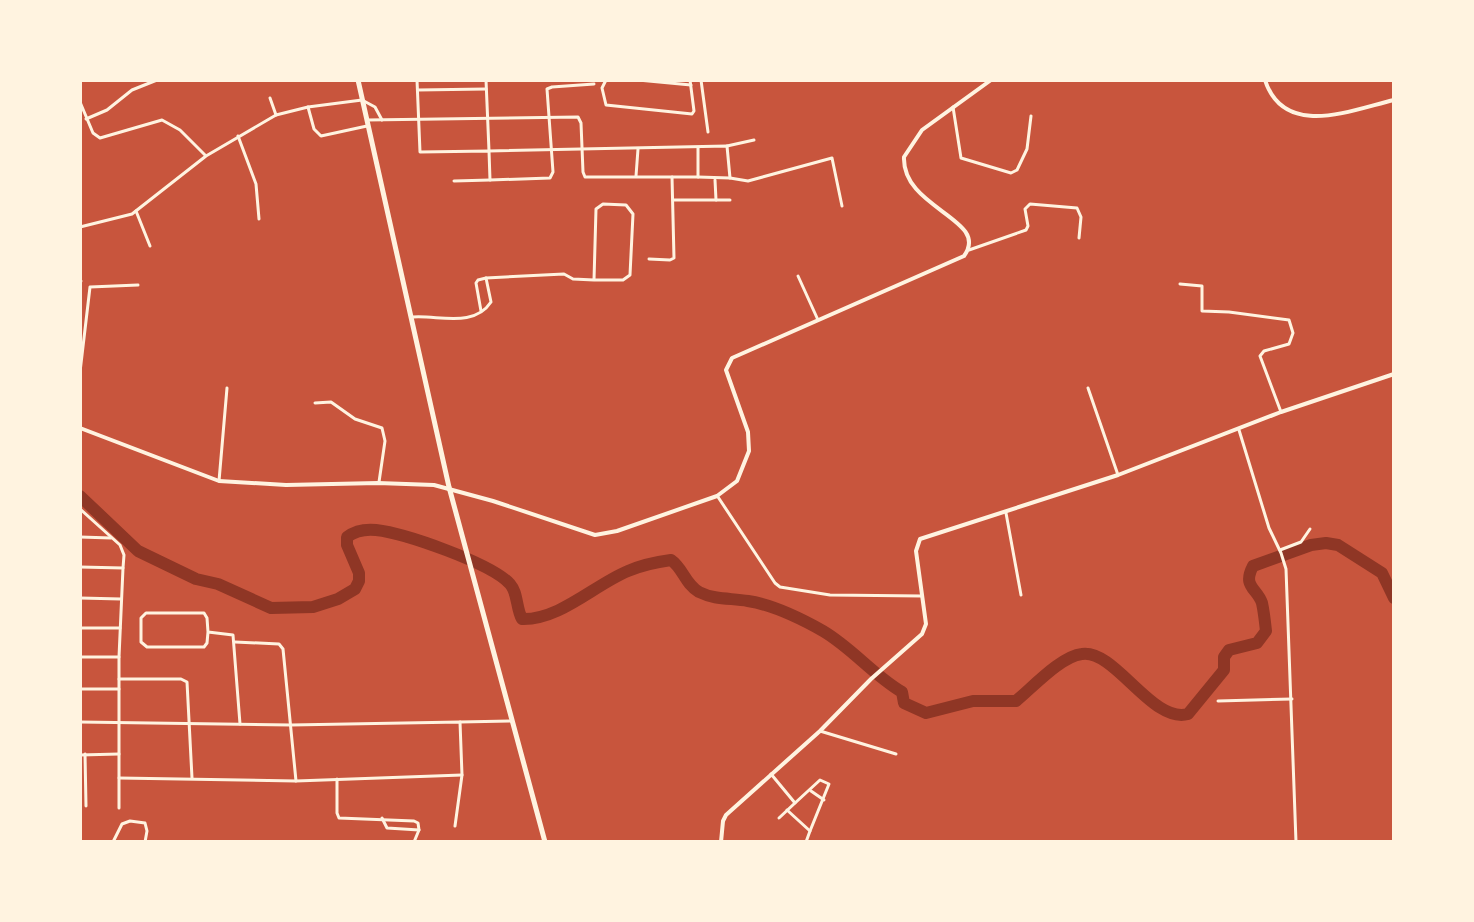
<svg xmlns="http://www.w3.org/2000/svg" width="1474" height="922" font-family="Inter,sans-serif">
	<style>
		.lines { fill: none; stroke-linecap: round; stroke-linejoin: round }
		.river { stroke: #8f3625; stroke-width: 12 }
		.minor { stroke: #fff3e0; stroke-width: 3 }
		.tertiary { stroke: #fff3e0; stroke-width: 4 }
		.primary { stroke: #fff3e0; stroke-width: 5 }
	</style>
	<rect width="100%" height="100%" fill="#c8553d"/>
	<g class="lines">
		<path class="river" d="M80,496L138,551L196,579L218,584L271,608L313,607L338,599L355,589L359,581V573L347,545V537C355,531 366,529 376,530C404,533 491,563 510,584C518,593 516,608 522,619C560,620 594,585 628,571C642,565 656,562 671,560C683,568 685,584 699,592C715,600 731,598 748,601C774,605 800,618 823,631C852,648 873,675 902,692L904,703L926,713L973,701H1016C1032,688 1061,656 1082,654C1115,649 1152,724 1188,714L1224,670V657L1229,650L1257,643L1266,631C1265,622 1264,612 1262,603C1257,588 1242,587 1253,566L1311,545L1326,543L1338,545L1382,573L1394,598"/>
		<g class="minor">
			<polyline points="417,80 420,152 489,151 490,180 550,178 553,172 547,89 552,87 594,84"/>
			<polyline points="486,80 489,151 727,146 730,178"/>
			<polyline points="606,80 602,88 606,105 692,114 694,111 690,80"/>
			<polyline points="638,80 691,85"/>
			<polyline points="701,80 708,132"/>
			<polyline points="418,90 486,89"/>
			<polyline points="270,98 276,115"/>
			<polyline points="80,102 93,133 100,138 162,120 180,130 205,155"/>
			<polyline points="308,107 314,129 321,136 367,126"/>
			<polyline points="953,107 961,158 1011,173 1017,170 1027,149 1031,116"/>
			<polyline points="86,119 107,110 132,90 157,80"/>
			<polyline points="367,120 578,117 581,123 583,172 585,177 672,177 674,258 670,260 649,259"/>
			<polyline points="238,136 256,184 259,219"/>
			<polyline points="727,146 754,140"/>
			<polyline points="636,176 638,149"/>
			<polyline points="672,177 698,177 698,148"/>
			<polyline points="698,177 730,178 748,181 832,158 842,206"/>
			<polyline points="715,180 716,200"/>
			<polyline points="454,181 490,180"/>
			<polyline points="673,200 730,200"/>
			<polyline points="136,211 150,246"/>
			<polyline points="80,227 132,214 206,156 276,115 308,107 362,100 375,107 382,120"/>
			<polyline points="969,250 1026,230 1028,226 1025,209 1030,204 1077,208 1081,217 1079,238"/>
			<polyline points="798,276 818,320"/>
			<polyline points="80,281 81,281"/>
			<polyline points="1180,284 1202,286 1202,311 1229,312 1289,320 1293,333 1289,344 1264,351 1260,356 1281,412"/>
			<polyline points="481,311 476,283 478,280 486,278"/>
			<path d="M413,317C439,315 474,328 491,302L486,278L564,274L573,279L594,280L596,209L603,204L626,205L633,214L630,275L623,280H594"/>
			<polyline points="80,372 90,287 138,285"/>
			<polyline points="1088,388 1118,475"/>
			<polyline points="315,403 331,402 355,419 382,428 385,441 379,482"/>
			<polyline points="1239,430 1269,528 1281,553 1286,569 1296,842"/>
			<polyline points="219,481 227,388"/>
			<polyline points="718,497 775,583 780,587 830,595 922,596"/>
			<polyline points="80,509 120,545 124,555 123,568"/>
			<polyline points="1006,513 1021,595"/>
			<polyline points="80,537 111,538"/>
			<polyline points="1280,550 1301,542 1310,529"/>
			<polyline points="80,567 123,568 119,657 80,657"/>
			<polyline points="80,598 121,599"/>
			<polyline points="80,628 120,628"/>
			<polyline points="208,632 207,643 204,647 147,647 141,642 141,618 146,613 204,613 207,618 208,632 233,635 240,724"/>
			<polyline points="235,642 279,644 283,649 296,781 462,775"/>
			<polyline points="119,679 181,679 187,682 192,778"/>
			<polyline points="80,689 119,689"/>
			<polyline points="1218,701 1292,699"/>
			<polyline points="80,722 291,725 460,722 462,775 455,826"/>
			<polyline points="460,722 511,721"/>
			<polyline points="820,731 896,754"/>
			<polyline points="85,754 86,806"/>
			<polyline points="80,755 119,754"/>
			<polyline points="771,774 795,803 779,818"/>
			<polyline points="119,778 296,781"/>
			<polyline points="337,779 337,813 339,818 414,821 418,823 419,830 414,842"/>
			<polyline points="811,791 824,800"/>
			<polyline points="795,803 820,780 829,784 810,831"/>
			<polyline points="119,808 119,657"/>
			<polyline points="787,810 810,831 806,842"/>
			<polyline points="382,818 387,828 419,830"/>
			<polyline points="113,842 122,824 130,821 145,823 147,831 145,842"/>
		</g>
		<g class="tertiary">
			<path d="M1265,80C1284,139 1351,110 1394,100"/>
			<path d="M80,428L219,481L286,485L378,483L434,485L493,501L595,535L617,531L717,496L737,481L749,451L748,432L726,370L732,358L964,256C991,219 902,209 904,157L922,130L991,80"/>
			<polyline points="721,842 723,821 726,815 820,731 871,679 922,634 926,624 916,551 920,539 1118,475 1281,412 1394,374"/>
		</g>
		<polyline class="primary" points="358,80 449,487 545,842"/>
	</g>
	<rect width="1474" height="922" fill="none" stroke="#fff3e0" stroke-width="164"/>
</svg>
